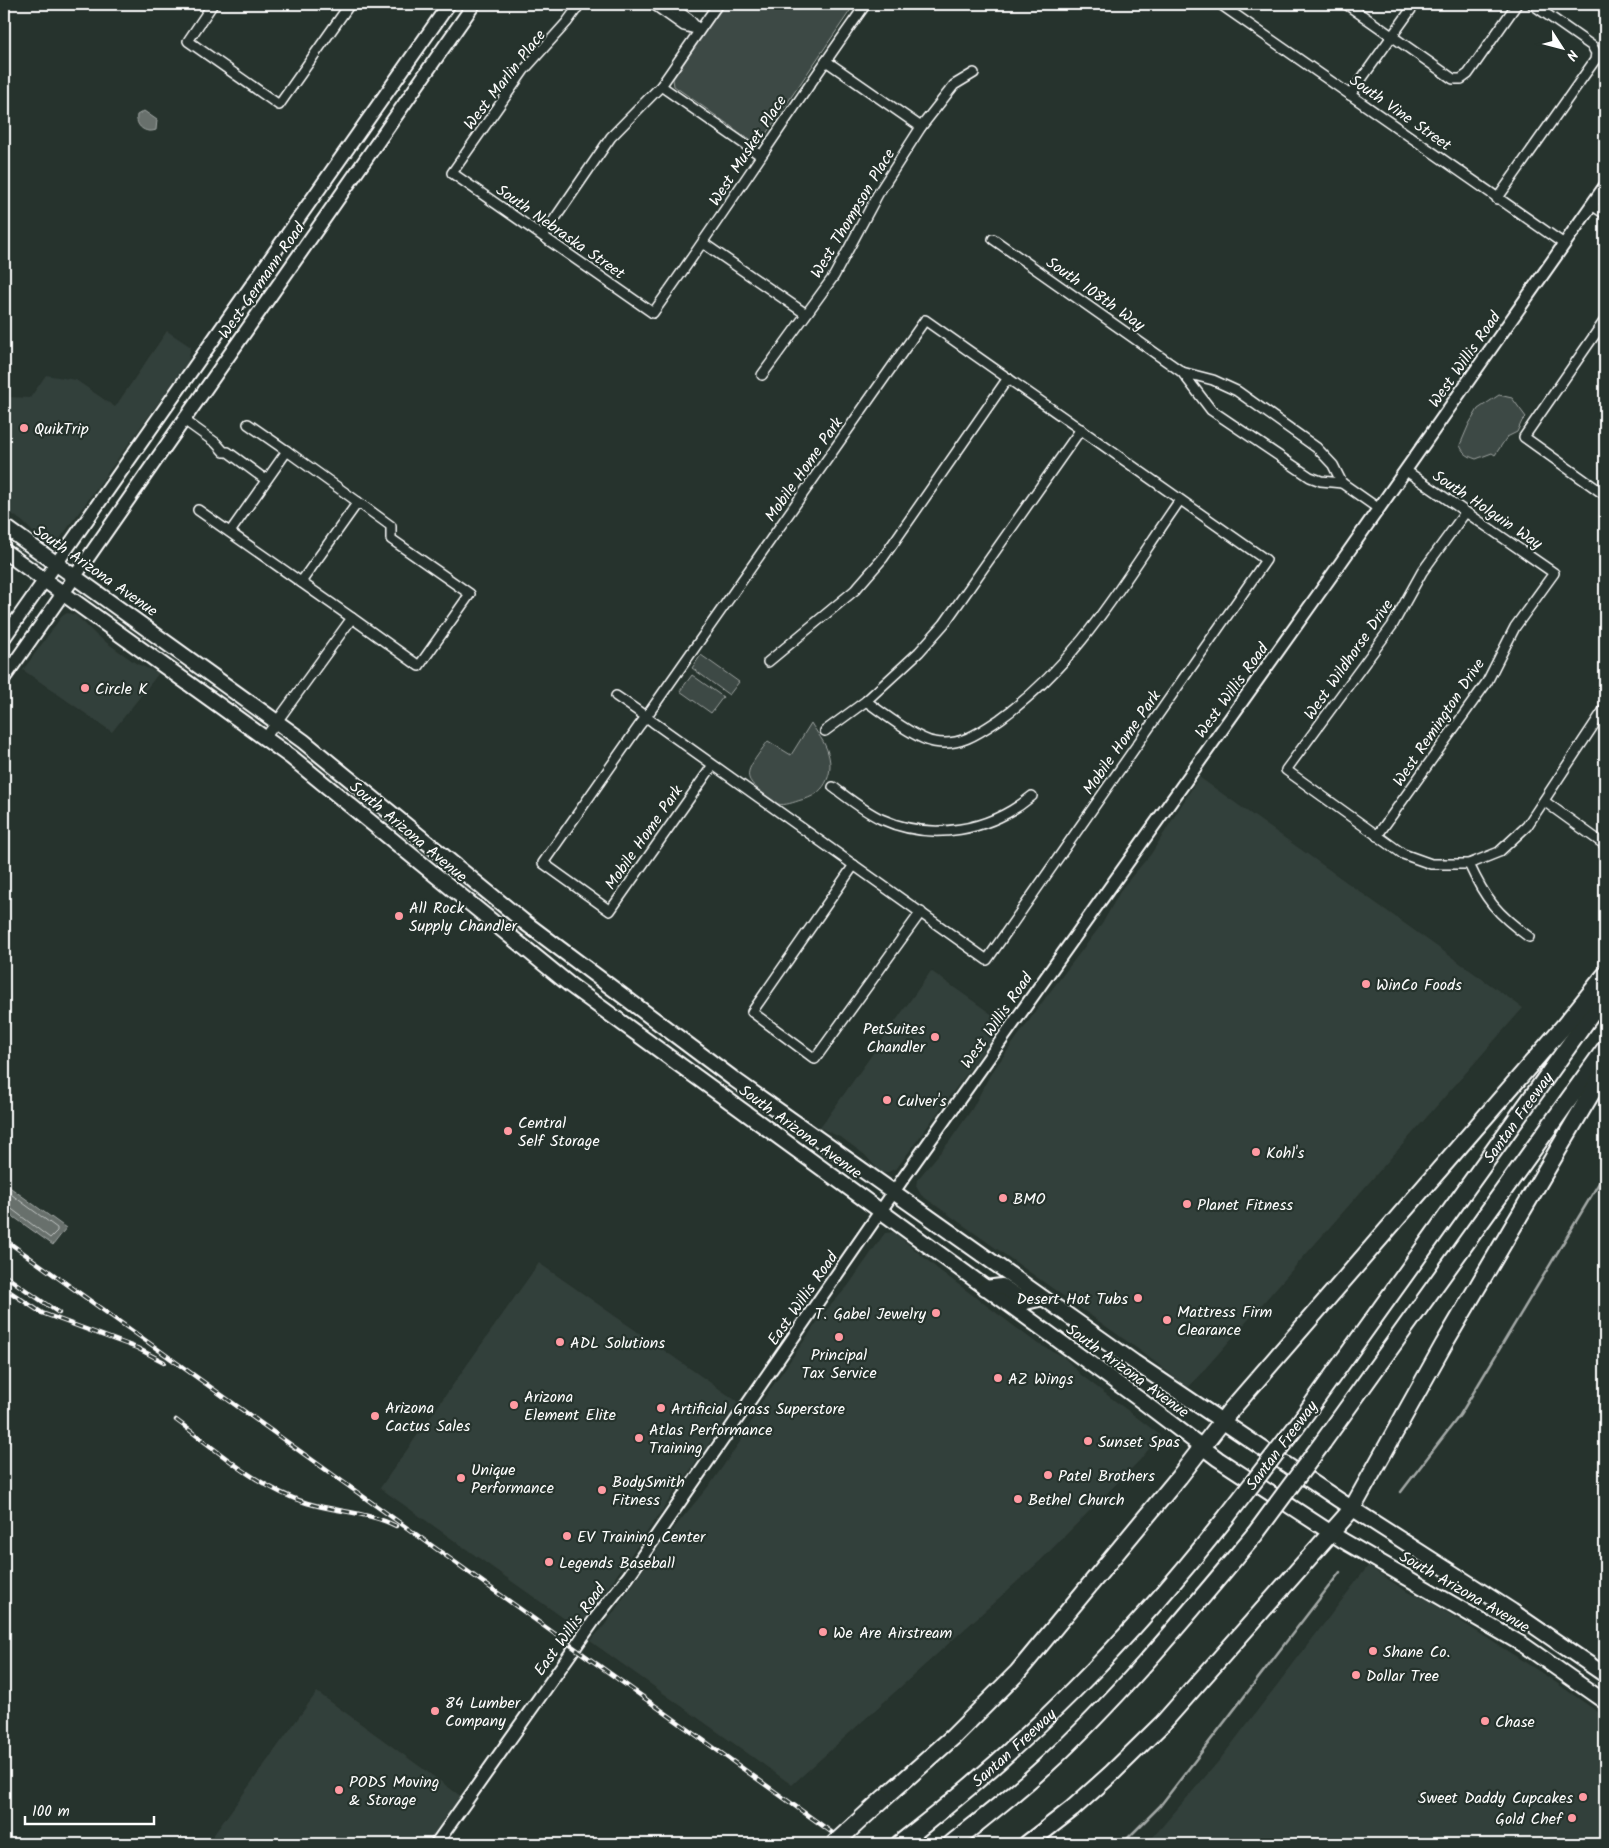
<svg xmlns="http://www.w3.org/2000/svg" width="1609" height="1848" font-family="Kalam,sans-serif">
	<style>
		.built { fill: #333f3a }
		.green { fill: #3e4944; stroke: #9ea4a2 }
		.water { fill: #67706c; stroke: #a4a9a7 }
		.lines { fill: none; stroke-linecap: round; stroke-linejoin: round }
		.shore { stroke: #c2c6c4; stroke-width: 1 }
		.stream { stroke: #a4a9a7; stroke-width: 2.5 }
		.minor-casing { stroke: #fff; stroke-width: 12 }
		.tertiary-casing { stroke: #fff; stroke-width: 15 }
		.secondary-casing { stroke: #fff; stroke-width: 16 }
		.primary-casing { stroke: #fff; stroke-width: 18 }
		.motorway-casing { stroke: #fff; stroke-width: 20 }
		.minor { stroke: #26332d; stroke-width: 9 }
		.tertiary { stroke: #26332d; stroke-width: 11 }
		.secondary { stroke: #26332d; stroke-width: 12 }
		.primary { stroke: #26332d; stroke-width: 14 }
		.motorway { stroke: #26332d; stroke-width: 16 }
		.rail-casing { stroke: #fff; stroke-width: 4.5 }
		.rail { stroke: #26332d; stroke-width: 2.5; stroke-dasharray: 8; stroke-linecap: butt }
		.motorway-bridge-casing { stroke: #fff; stroke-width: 20; stroke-linecap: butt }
		.motorway-bridge { stroke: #26332d; stroke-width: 16 }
		.poi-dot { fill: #ff9aa2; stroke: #26332d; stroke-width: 2 }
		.labels { text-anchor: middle; stroke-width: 4.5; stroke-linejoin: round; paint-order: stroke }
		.street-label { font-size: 16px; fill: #fff; stroke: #26332d }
		.poi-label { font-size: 16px; fill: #fff; stroke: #26332d; text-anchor: start }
	</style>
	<rect width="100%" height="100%" fill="#26332d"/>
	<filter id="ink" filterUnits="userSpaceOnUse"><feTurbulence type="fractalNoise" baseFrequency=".02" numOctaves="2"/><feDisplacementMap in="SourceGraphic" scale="10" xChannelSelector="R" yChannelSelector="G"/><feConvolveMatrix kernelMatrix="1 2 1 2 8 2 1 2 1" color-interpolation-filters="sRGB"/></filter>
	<g filter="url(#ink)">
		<g class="built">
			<polygon points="167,331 191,347 188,362 59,540 50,545 43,542 23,522 4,508 4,394 9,397 30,398 46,375 76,380 115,407"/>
			<polygon points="67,613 76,615 96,635 137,664 159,673 112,732 23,670 62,616"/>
			<polygon points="1199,777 1523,1008 1188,1388 1142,1352 921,1195 916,1186 917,1180 949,1142 972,1109 990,1075 1046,997 1102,924 1122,888 1151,854"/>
			<polygon points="931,971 1004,1023 897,1168 886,1173 880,1172 865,1155 842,1138 820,1128"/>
			<polygon points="894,1232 939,1270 1038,1344 1063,1356 1081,1375 1160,1435 1140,1460 1040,1561 792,1785 590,1641 604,1626 664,1540 712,1482 744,1436 760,1404 822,1315 848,1286 882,1237 885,1233"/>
			<polygon points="539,1263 738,1402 579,1629 380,1488"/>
			<polygon points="1368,1566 1409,1593 1426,1599 1548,1677 1605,1717 1605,1844 1147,1844 1218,1762"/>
			<polygon points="317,1692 462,1797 429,1844 207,1844"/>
		</g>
		<g class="green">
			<polygon points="725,4 850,4 850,11 761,141 753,142 674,86 673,79"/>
			<path d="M1499,395L1512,398L1526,417L1522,421L1517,432L1507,437L1495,455L1492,453L1476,459C1467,456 1463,453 1460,445L1469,424L1478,409Z"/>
			<polygon points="701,655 739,682 729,695 692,668"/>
			<polygon points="692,675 723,697 711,713 680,691"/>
			<path d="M811,723C817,733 825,742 828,753C835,775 823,796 801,800C794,802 785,806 778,804C740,777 741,778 768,741L791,755Z"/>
		</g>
		<g class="water">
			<path d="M144,111L157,120L156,130C145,134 135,126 137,115Z"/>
			<polygon points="4,1183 66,1228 53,1245 4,1210"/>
		</g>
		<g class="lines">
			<polyline class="shore" points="4,1189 57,1228 57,1231 50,1238 9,1207 4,1206"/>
			<g class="stream">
				<polyline points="1401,1492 1460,1415 1605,1173"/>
				<polyline points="1122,1844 1160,1806 1340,1572"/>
			</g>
			<defs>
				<g id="minor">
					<polyline points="213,4 188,41 279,105 350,4"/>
					<path d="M580,4L567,22L524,70L452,173L653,313C726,211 793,106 866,4"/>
					<polyline points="653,4 684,26 699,30"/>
					<polyline points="668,4 689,19 699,30"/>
					<polyline points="1220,4 1564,244"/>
					<polyline points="1346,4 1453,79 1461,79 1468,74 1517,4"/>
					<polyline points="826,61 921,127"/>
					<polyline points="661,86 760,155"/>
					<polyline points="1350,95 1415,4"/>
					<polyline points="1497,199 1595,60 1596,53 1592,46 1532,4"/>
					<polyline points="1592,205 1605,214"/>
					<polyline points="543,236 611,137 661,86 718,4"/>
					<polyline points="993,239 1182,372 1211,410 1310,477 1321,481 1342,483"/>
					<polyline points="703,243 806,314"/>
					<polyline points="1605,320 1524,437 1605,495"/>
					<polyline points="1182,372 1213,380 1237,391 1317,448 1333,465 1342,483 1379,509"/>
					<polyline points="762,375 834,276 878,194 921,127 954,85 974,73"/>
					<polyline points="184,420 216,443 224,452 228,452 266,480"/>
					<polyline points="248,424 287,451"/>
					<polyline points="198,510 352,618 265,738"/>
					<polyline points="1465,513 1422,572 1392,626 1286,770 1403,854 1431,864 1469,864 1499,852 1527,826 1605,708"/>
					<polyline points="230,532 287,451 358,502"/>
					<polyline points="301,582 358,502 391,526 391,539 470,594 419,666 352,618"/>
					<polyline points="768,662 855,590 883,558 1008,378"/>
					<path d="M616,696C628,704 641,713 653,722L987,960L1266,560L925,320L646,717L639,726L543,863L610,911L713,765"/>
					<path d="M866,701C881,712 916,739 934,742C960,747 979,733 1000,719C1079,663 1126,577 1180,500"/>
					<polyline points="825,731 866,701 919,652 944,624 1081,429"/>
					<path d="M833,787C848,798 864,811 881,819C932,842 990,831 1032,796"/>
					<polyline points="1544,801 1605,845"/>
					<polyline points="1377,836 1487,682 1515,627 1554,573 1405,470"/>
					<path d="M1469,864C1485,899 1497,914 1529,937"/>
					<polyline points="854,865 752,1012 815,1059 921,912"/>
				</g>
				<polyline id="tertiary" points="436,1844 595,1619 628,1577 902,1180 1337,568 1605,186"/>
				<g id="secondary">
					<polyline points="4,638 449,4"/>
					<polyline points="4,678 474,4"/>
				</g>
				<g id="primary">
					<polyline points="4,526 303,741 523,921 735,1080 1134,1362 1339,1500 1512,1611 1605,1675"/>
					<polyline points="4,551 291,757 570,985 1143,1402 1218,1459 1342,1540 1525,1646 1605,1702"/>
					<polyline points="985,1288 1002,1286 1026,1302 1043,1298"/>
				</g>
				<g id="motorway">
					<path id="s1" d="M1296,1427L1605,995"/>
					<polyline points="1323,1442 1605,1049"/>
					<polyline points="883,1799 953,1737 1017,1673 1179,1477 1230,1411 1564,1026 1605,975"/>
					<path id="s2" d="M899,1844C1025,1747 1130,1640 1228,1515"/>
					<path d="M951,1844C982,1819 1015,1794 1044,1767C1121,1696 1188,1614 1255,1534"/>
					<polyline points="1027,1844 1072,1809 1112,1773 1162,1724 1352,1509 1444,1344 1605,1070"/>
				</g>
			</defs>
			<use href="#minor" class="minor-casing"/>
			<use href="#tertiary" class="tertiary-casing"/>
			<use href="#secondary" class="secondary-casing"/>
			<use href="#primary" class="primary-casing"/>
			<use href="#motorway" class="motorway-casing"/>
			<use href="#minor" class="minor"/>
			<use href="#tertiary" class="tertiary"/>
			<use href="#secondary" class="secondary"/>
			<use href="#primary" class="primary"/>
			<use href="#motorway" class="motorway"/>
			<defs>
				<g id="rail">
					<polyline points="4,1239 848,1844"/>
					<polyline points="4,1275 59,1313"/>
					<polyline points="4,1288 42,1313 137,1348 164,1362"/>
					<path d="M176,1420C217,1450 258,1488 307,1503C337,1512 368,1512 396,1526"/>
				</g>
			</defs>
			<use href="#rail" class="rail-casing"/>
			<use href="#rail" class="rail"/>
			<defs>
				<g id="motorway-bridge">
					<polyline points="1228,1515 1296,1427"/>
					<polyline points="1255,1534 1323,1442"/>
					<polyline points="834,1844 883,1799"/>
				</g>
			</defs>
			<use href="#motorway-bridge" class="motorway-bridge-casing"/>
			<use href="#motorway-bridge" class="motorway-bridge"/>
		</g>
	</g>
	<g class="poi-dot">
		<circle cx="24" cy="428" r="5"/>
		<circle cx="85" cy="688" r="5"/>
		<circle cx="399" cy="916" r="5"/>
		<circle cx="1366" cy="984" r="5"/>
		<circle cx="935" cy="1037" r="5"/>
		<circle cx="887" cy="1100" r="5"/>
		<circle cx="508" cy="1131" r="5"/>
		<circle cx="1256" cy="1152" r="5"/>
		<circle cx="1003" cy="1198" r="5"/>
		<circle cx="1187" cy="1204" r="5"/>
		<circle cx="1138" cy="1298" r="5"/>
		<circle cx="936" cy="1313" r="5"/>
		<circle cx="1167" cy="1320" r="5"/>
		<circle cx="839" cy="1337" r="5"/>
		<circle cx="560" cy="1342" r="5"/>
		<circle cx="998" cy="1378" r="5"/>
		<circle cx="514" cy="1405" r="5"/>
		<circle cx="661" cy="1408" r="5"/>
		<circle cx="375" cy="1416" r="5"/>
		<circle cx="639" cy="1438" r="5"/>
		<circle cx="1088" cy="1441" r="5"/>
		<circle cx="1048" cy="1475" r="5"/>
		<circle cx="461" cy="1478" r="5"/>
		<circle cx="602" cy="1490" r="5"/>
		<circle cx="1018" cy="1499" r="5"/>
		<circle cx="567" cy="1536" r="5"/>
		<circle cx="549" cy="1562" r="5"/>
		<circle cx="823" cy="1632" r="5"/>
		<circle cx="1373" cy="1651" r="5"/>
		<circle cx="1356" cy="1675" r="5"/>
		<circle cx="435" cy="1711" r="5"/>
		<circle cx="1485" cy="1721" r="5"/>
		<circle cx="339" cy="1790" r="5"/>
		<circle cx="1583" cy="1797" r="5"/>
		<circle cx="1572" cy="1818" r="5"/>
	</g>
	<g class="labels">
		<g class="street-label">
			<text transform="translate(504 79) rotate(-52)" y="6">West Marlin Place</text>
			<text transform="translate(1401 112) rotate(35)" y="6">South Vine Street</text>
			<text transform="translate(747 150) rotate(-57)" y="6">West Musket Place</text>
			<text transform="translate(852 213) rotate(-59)" y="6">West Thompson Place</text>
			<text transform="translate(561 231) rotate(35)" y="6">South Nebraska Street</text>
			<text transform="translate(261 280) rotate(-55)" y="6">West Germann Road</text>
			<text transform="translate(1096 293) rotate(35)" y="6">South 108th Way</text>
			<text transform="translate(1464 359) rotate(-55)" y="6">West Willis Road</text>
			<text transform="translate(803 469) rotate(-55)" y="6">Mobile Home Park</text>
			<text transform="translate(1488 509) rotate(34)" y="6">South Holguin Way</text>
			<text transform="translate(96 570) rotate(35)" y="6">South Arizona Avenue</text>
			<text transform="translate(1348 659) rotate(-55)" y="6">West Wildhorse Drive</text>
			<text transform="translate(1231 690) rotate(-54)" y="6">West Willis Road</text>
			<text transform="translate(1438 722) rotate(-56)" y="6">West Remington Drive</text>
			<text transform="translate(1121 742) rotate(-55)" y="6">Mobile Home Park</text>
			<text transform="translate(409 831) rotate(40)" y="6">South Arizona Avenue</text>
			<text transform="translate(643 837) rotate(-55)" y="6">Mobile Home Park</text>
			<text transform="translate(996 1020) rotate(-55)" y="6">West Willis Road</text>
			<text dy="6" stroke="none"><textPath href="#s1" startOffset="381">Santan Freeway</textPath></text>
			<text transform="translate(801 1131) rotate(36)" y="6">South Arizona Avenue</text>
			<text transform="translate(802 1298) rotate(-55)" y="6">East Willis Road</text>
			<text transform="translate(1128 1370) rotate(36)" y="6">South Arizona Avenue</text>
			<text transform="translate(1281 1445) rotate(-53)" y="6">Santan Freeway</text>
			<text transform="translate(1465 1591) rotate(30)" y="6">South Arizona Avenue</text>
			<text transform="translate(569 1629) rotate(-54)" y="6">East Willis Road</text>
			<text dy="6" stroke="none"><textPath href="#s2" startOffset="150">Santan Freeway</textPath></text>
		</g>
		<g class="poi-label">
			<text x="34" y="434">QuikTrip</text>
			<text x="95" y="694">Circle K</text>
			<text x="409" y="913">All Rock<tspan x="409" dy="18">Supply Chandler</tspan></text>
			<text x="1376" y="990">WinCo Foods</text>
			<text x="925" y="1034" text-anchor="end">PetSuites<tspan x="925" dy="18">Chandler</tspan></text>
			<text x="897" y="1106">Culver's</text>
			<text x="518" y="1128">Central<tspan x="518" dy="18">Self Storage</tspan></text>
			<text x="1266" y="1158">Kohl's</text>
			<text x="1013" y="1204">BMO</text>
			<text x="1197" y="1210">Planet Fitness</text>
			<text x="1128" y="1304" text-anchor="end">Desert Hot Tubs</text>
			<text x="1177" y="1317">Mattress Firm<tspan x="1177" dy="18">Clearance</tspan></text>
			<text x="926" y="1319" text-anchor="end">T. Gabel Jewelry</text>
			<text x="570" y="1348">ADL Solutions</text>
			<text x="839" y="1360" text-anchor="middle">Principal<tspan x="839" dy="18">Tax Service</tspan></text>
			<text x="1008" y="1384">AZ Wings</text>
			<text x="524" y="1402">Arizona<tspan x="524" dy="18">Element Elite</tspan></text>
			<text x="385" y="1413">Arizona<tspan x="385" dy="18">Cactus Sales</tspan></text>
			<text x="671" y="1414">Artificial Grass Superstore</text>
			<text x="649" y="1435">Atlas Performance<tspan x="649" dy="18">Training</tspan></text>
			<text x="1098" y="1447">Sunset Spas</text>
			<text x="471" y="1475">Unique<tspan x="471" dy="18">Performance</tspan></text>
			<text x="1058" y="1481">Patel Brothers</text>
			<text x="612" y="1487">BodySmith<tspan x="612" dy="18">Fitness</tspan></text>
			<text x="1028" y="1505">Bethel Church</text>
			<text x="577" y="1542">EV Training Center</text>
			<text x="559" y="1568">Legends Baseball</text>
			<text x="833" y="1638">We Are Airstream</text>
			<text x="1383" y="1657">Shane Co.</text>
			<text x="1366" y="1681">Dollar Tree</text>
			<text x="445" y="1708">84 Lumber<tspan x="445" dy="18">Company</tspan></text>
			<text x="1495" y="1727">Chase</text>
			<text x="349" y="1787">PODS Moving<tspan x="349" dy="18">&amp; Storage</tspan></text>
			<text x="1573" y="1803" text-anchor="end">Sweet Daddy Cupcakes</text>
			<text x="1562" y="1824" text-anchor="end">Gold Chef</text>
		</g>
	</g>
	<rect width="1609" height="1848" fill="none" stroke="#26332d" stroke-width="20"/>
	<rect x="10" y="10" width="1589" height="1828" fill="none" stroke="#fff" stroke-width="2" filter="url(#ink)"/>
	<g transform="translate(1562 48) rotate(126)" stroke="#26332d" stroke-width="4" paint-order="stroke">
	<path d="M0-4L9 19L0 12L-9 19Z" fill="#ffffff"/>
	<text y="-8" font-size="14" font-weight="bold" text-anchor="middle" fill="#ffffff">N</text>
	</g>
	<path d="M25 1816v8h129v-8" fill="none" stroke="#ffffff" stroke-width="2.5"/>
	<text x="32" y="1816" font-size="15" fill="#ffffff" stroke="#26332d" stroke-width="4" paint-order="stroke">100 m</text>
</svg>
